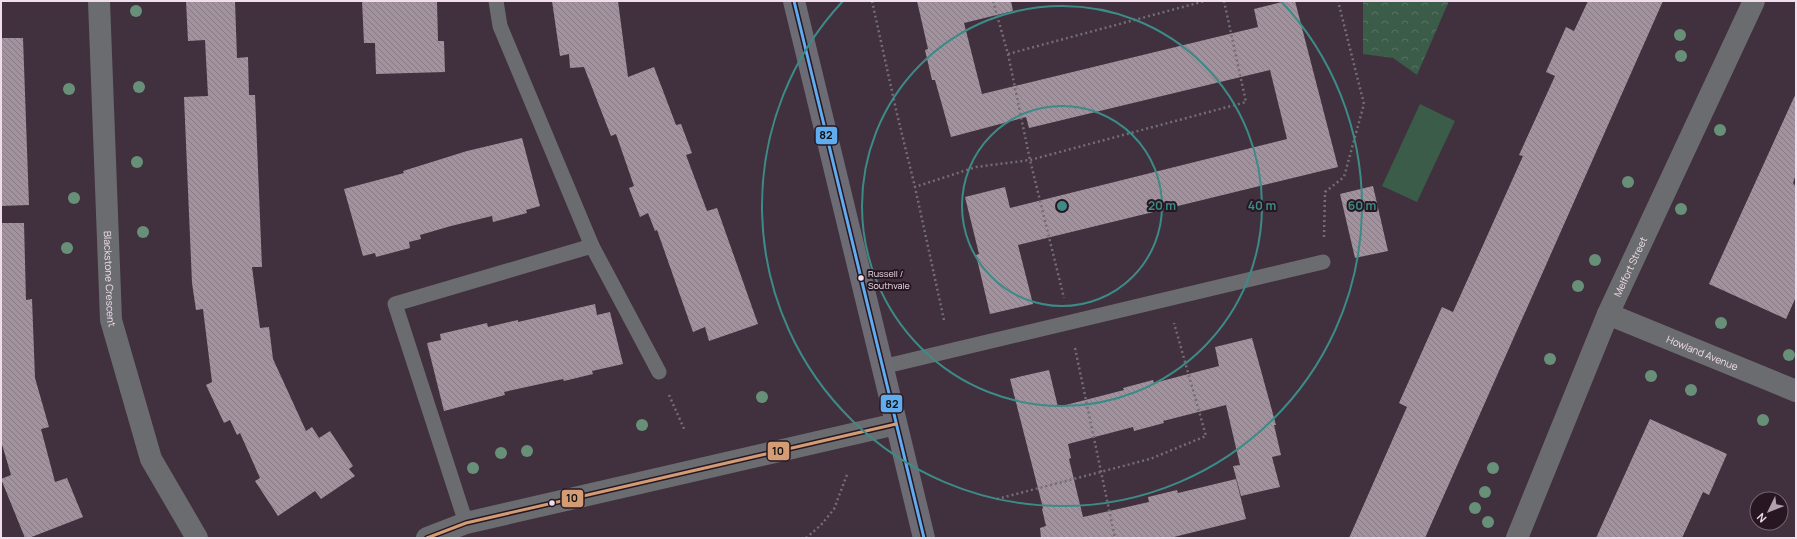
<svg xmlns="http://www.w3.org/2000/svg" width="1797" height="539" font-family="Manrope,sans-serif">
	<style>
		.park { fill: url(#park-crowns) }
		.pitch { fill: #3a5c48 }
		.building { fill: url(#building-back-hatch) }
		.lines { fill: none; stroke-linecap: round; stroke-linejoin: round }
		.path { stroke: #726e74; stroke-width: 2.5; stroke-dasharray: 2 3; stroke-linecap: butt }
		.service { stroke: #6a6c70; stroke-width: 15 }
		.minor { stroke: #6a6c70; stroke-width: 22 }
		.tertiary { stroke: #6a6c70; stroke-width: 22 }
		.secondary { stroke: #6d6c74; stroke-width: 22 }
		.bus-1-casing { stroke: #261722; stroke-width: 6 }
		.bus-2-casing { stroke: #261722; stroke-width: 6 }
		.bus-1 { stroke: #60acee; stroke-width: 3 }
		.bus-2 { stroke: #d39c74; stroke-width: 3 }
		.tree { fill: #689079 }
		.ring { fill: none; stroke: #3c8b87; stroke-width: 2 }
		.bus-dot { fill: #f1ddeb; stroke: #261722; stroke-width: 1.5 }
		.labels { text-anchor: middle; stroke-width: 4; stroke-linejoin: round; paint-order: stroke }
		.bus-label { font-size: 9px; fill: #f1ddeb; stroke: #261722; text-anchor: start }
		.street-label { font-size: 10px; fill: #f1ddeb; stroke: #261722 }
		.centre { fill: #3c8b87; stroke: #261722; stroke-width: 2 }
		.ring-label { font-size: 12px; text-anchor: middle; font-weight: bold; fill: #3c8b87; stroke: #261722; stroke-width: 4; stroke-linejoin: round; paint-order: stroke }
		.line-badge { stroke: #261722; stroke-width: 1.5 }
		.pale-badge-label { font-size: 11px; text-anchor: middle; font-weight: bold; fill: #111 }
	</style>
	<defs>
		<pattern id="park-crowns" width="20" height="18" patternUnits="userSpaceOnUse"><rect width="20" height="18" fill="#3a5c48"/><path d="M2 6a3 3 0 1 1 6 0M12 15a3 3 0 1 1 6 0" fill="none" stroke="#577363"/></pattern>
		<pattern id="building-back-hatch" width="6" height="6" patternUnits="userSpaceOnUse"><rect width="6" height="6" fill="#a2929e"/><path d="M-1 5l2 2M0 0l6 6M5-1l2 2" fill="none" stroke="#877a84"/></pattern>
	</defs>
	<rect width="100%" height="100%" fill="#41303d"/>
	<polygon class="park" points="1363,1 1449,1 1417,75 1393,58 1363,54"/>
	<polygon class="pitch" points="1420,104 1455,121 1417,202 1382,186"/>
	<g class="building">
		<polygon points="186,1 235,1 237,58 248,57 249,95 255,95 262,267 252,267 260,328 269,327 273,359 306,431 312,427 319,438 330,431 353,466 349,469 355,476 321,499 315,491 278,516 255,481 260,478 240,433 237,435 230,420 224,423 206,385 212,382 203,309 196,310 192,283 184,97 208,96 205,40 188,41"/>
		<polygon points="362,1 437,1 438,41 444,41 445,72 376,74 375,43 364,43"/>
		<polygon points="552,1 618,1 628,77 654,67 676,125 681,124 692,153 686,155 707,211 717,208 758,324 709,341 705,327 693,332 657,230 655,231 648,213 640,217 629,188 634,186 616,134 611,136 584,67 570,68 569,54 560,56"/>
		<polygon points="917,1 1011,1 1013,11 964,23 982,94 1258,27 1254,9 1286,1 1295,1 1338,167 1018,245 1033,304 990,314 976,255 979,254 965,197 1005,187 1010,208 1287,139 1270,70 1029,128 1026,117 951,137 935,80 932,80 925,50 928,49"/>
		<polygon points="1588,1 1663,1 1425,538 1349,538 1407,407 1399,403 1442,307 1453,312 1523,156 1519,155 1555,76 1546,72 1566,27 1574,31"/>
		<polygon points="1,38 23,38 29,205 1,206"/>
		<polygon points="1796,93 1796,174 1793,183 1796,187 1796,297 1786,319 1709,284"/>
		<polygon points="522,138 540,206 526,210 527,213 493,222 492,216 451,226 420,235 421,239 409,242 410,248 376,257 375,253 363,256 344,189 404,173 403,171 467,151"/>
		<polygon points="1373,186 1388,251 1355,258 1340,194"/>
		<polygon points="1,223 24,223 26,300 32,299 35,378 49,427 41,429 55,482 67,478 83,517 29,538 25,538 1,479 11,475 1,441"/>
		<polygon points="595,304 597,315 610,312 623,364 592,371 593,374 564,381 563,379 504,392 505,395 444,411 427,343 441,340 440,334 487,323 488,327 518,320 518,322"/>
		<polygon points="1252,338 1276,425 1274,425 1281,455 1272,457 1280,487 1241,496 1233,466 1240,465 1226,405 1163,421 1164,423 1134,431 1133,427 1068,444 1071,458 1069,459 1083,517 1149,502 1148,497 1177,490 1178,493 1236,479 1246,519 1170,538 1041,538 1040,528 1046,526 1042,509 1043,508 1010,379 1049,370 1058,407 1124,390 1123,388 1153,380 1154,383 1219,366 1215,347"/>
		<polygon points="1650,419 1727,454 1709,495 1703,492 1682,538 1596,538"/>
	</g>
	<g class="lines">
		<g class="path">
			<polyline points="872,1 897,114 915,187"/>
			<polyline points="993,1 1008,54 1030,160 1064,298"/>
			<polyline points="1008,54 1205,1"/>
			<polyline points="1324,237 1325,192 1344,177 1364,104 1338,1"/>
			<polyline points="944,320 915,187 976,167 1030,160 1246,102 1224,1"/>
			<polyline points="1075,348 1115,538"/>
			<polyline points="669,395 685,431"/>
			<polyline points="997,499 1150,459 1206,436 1174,323"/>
			<polyline points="806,538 821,525 834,509 848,472"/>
		</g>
		<g class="service">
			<polyline points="592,246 659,372"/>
			<polyline points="882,367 1323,262"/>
			<polyline points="466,523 395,304 592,246 500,26 496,1"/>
		</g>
		<g class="minor">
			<path id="s1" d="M99,1L111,320L151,459L197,538"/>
			<path id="s2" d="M1608,314L1796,391"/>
			<path id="s3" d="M1517,538L1608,314L1754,1"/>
		</g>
		<polyline class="tertiary" points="427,538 466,523 896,424"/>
		<polyline class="secondary" points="794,1 924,538"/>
		<defs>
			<polyline id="bus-1" points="794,1 924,538"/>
			<polyline id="bus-2" points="427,538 466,523 896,424"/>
		</defs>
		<use href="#bus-1" class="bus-1-casing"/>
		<use href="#bus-2" class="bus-2-casing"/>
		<use href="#bus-1" class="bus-1"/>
		<use href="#bus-2" class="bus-2"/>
	</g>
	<g class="tree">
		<circle cx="136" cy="11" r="6"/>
		<circle cx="1680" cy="35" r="6"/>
		<circle cx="1681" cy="56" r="6"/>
		<circle cx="139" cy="87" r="6"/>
		<circle cx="69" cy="89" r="6"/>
		<circle cx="1720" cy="130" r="6"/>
		<circle cx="137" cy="162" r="6"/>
		<circle cx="1628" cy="182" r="6"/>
		<circle cx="74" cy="198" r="6"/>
		<circle cx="1681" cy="209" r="6"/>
		<circle cx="143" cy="232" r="6"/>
		<circle cx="67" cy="248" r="6"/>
		<circle cx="1595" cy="260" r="6"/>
		<circle cx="1578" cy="286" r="6"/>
		<circle cx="1721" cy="323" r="6"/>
		<circle cx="1789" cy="355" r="6"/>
		<circle cx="1550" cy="359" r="6"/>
		<circle cx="1651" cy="376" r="6"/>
		<circle cx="1691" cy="390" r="6"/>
		<circle cx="762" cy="397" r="6"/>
		<circle cx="1763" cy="420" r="6"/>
		<circle cx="642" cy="425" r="6"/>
		<circle cx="527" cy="451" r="6"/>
		<circle cx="501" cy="453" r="6"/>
		<circle cx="473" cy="468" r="6"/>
		<circle cx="1493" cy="468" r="6"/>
		<circle cx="1485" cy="492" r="6"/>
		<circle cx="1475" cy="508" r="6"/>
		<circle cx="1488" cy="522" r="6"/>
	</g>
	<g class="ring">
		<circle cx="1062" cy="206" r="100"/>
		<circle cx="1062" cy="206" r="200"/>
		<path d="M1281 1A300 300 0 1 1 843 1"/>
	</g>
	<g class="bus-dot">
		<circle cx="861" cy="278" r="3.5"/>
		<circle cx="552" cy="503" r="3.5"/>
	</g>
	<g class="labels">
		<g class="bus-label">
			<text x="868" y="277">Russell /<tspan x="868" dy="12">Southvale</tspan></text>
		</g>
		<g class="street-label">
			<text dy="4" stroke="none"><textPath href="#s3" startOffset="294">Melfort Street</textPath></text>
			<text dy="4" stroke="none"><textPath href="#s1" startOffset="278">Blackstone Crescent</textPath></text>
			<text dy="4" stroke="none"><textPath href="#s2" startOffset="102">Howland Avenue</textPath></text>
		</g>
	</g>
	<circle cx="1062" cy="206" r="6" class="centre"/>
	<g class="ring-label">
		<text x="1162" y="210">20 m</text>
		<text x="1262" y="210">40 m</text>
		<text x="1362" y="210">60 m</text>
	</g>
	<g class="line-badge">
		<rect x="815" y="126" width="23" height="19" rx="4" fill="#60acee"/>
		<rect x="880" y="394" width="23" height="19" rx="4" fill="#60acee"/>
		<rect x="767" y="441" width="23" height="20" rx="4" fill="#d39c74"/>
		<rect x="561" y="489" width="23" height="19" rx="4" fill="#d39c74"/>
	</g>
	<g class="pale-badge-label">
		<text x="826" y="139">82</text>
		<text x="892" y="408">82</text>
		<text x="778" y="455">10</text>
		<text x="572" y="502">10</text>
	</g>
	<rect width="1797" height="539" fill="none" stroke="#f1ddeb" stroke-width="4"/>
	<g transform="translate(1769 511) rotate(227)"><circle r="19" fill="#261722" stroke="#776672"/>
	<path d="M0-3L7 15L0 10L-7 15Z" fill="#b3a0ae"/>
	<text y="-6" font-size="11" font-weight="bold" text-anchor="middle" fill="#f1ddeb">N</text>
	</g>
</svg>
